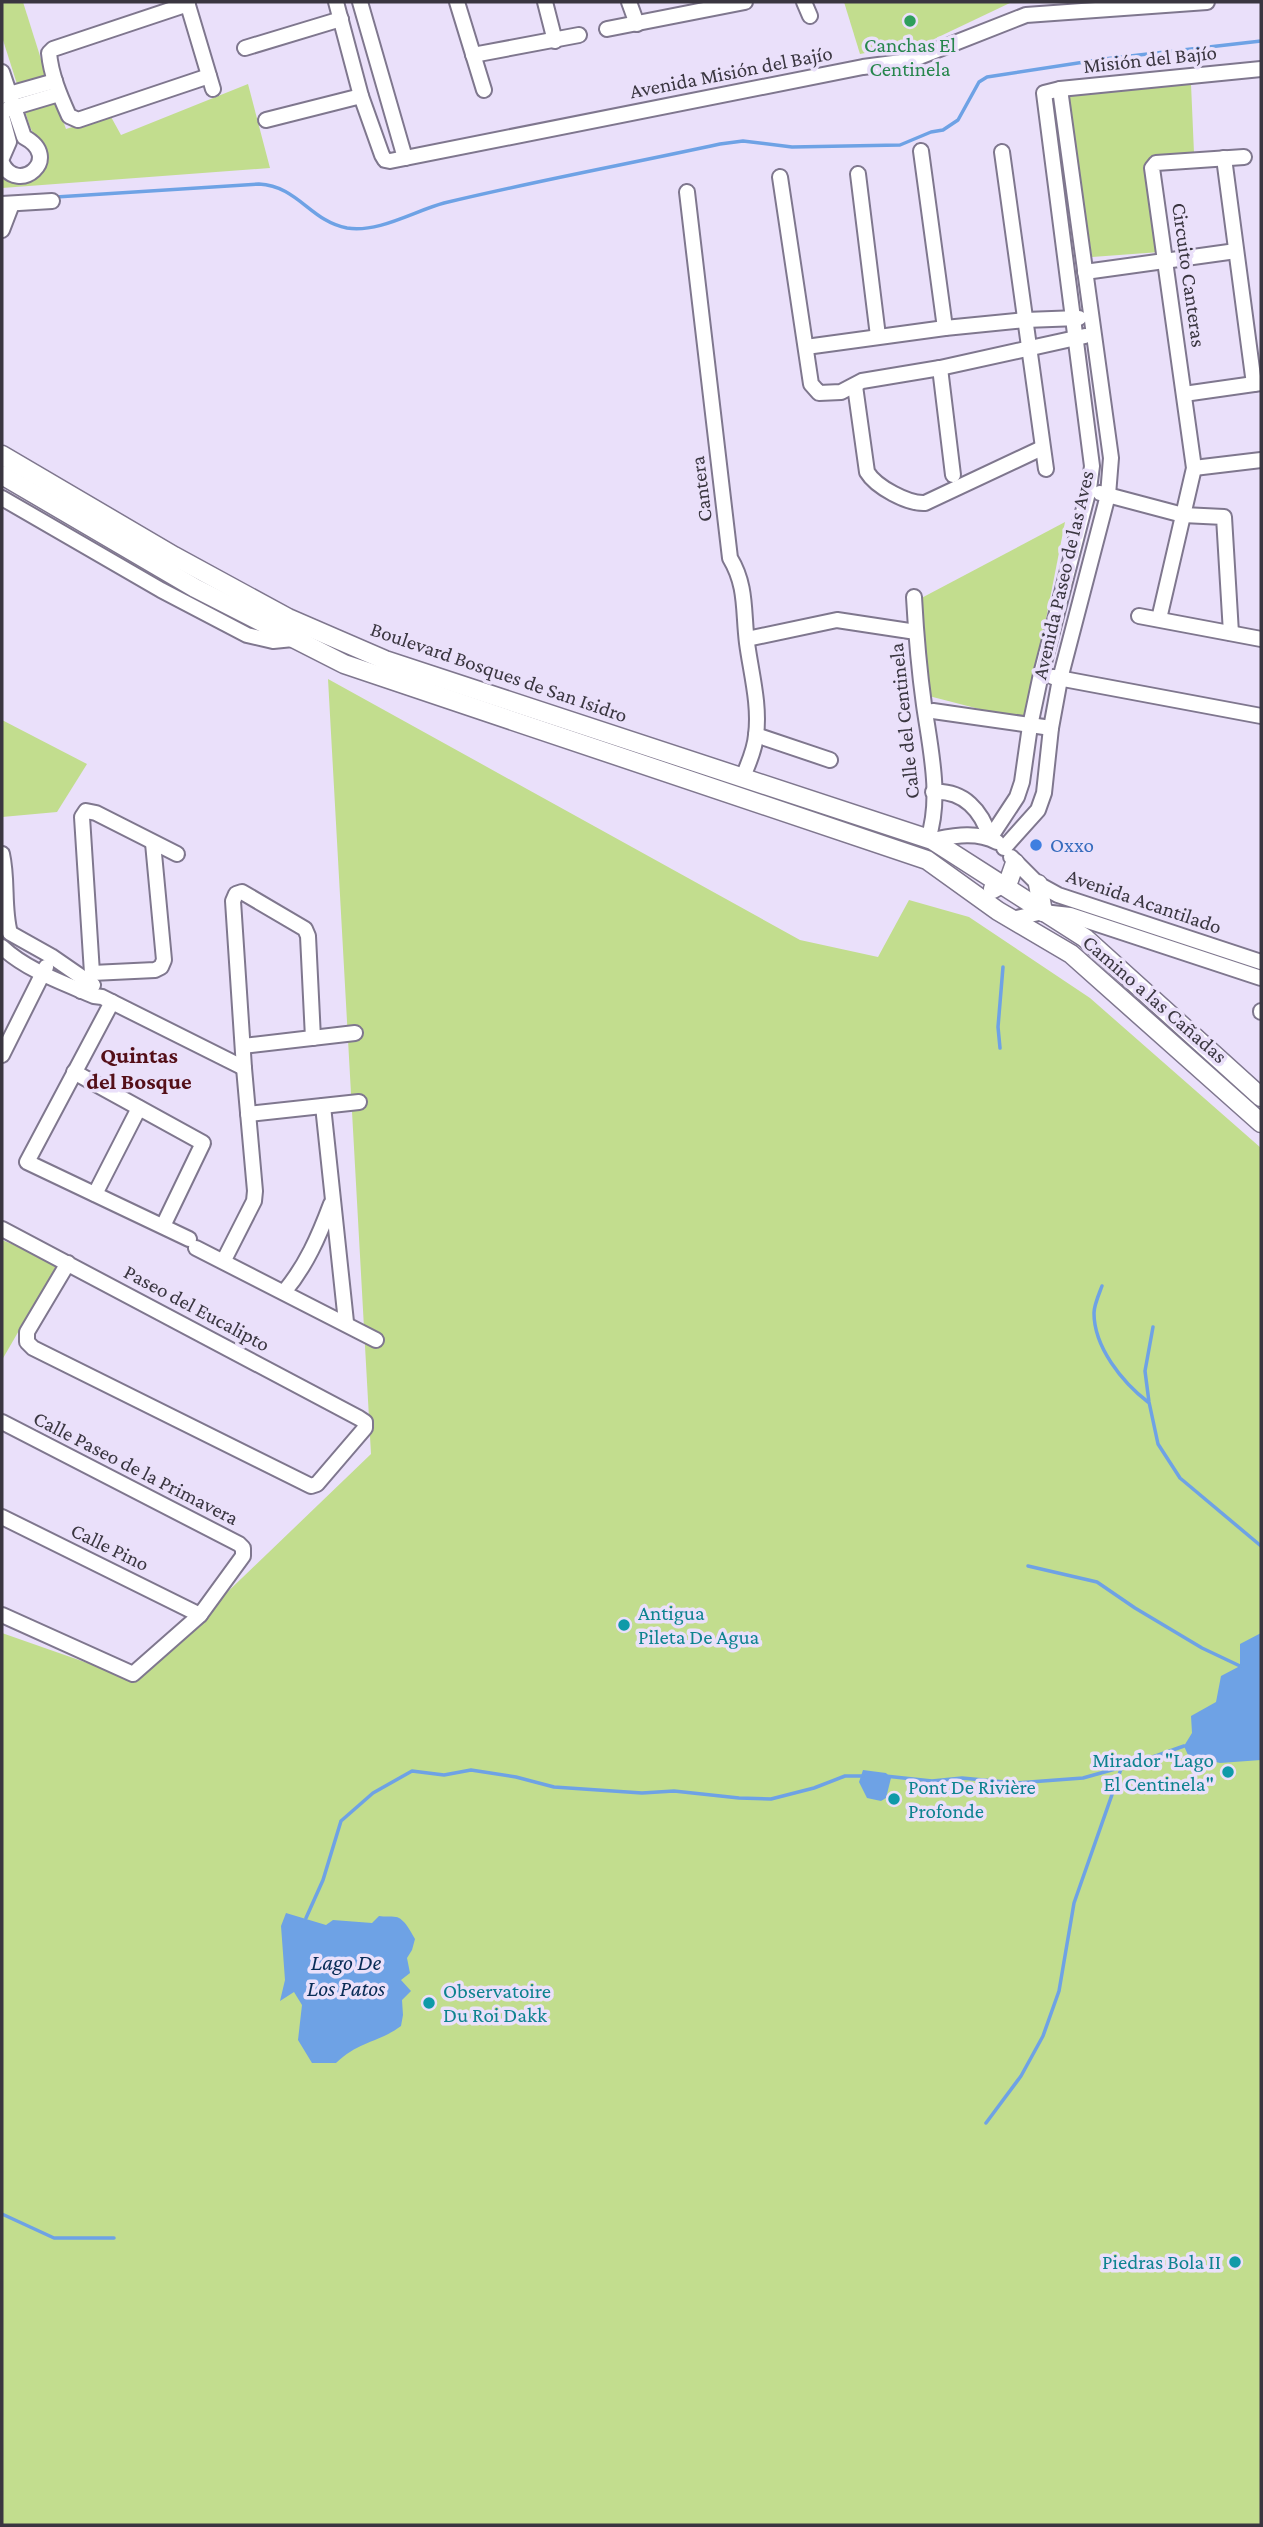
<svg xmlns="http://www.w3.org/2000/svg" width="1263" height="2527" font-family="'Crimson Pro',serif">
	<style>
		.green { fill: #c2dd8e }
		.water { fill: #6ea2e5 }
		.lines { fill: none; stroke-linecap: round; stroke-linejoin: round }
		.stream { stroke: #6ea2e5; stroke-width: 3.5 }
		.minor-casing { stroke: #7f778e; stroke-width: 18 }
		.major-casing { stroke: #7f778e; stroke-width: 21 }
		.minor { stroke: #fff; stroke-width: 14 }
		.major { stroke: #fff; stroke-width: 18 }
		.leisure-dot { fill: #2e9e5b; stroke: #eae0fa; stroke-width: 2.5 }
		.shop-dot { fill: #3f7fe0; stroke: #eae0fa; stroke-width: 2.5 }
		.culture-dot { fill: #0f9aa8; stroke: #eae0fa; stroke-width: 2.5 }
		.labels { text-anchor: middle; stroke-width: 7; stroke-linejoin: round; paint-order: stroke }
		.leisure-label { font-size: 21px; fill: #27864d; stroke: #eae0fa }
		.street-label { font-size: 21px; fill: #3a3640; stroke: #eae0fa }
		.shop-label { font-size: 21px; fill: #366cbe; stroke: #eae0fa; text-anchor: start }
		.culture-label { font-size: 21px; fill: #0d838f; stroke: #eae0fa; text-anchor: start }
		.neighbourhood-label { font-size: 23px; font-weight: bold; fill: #540f18; stroke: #eae0fa }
		.water-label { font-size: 23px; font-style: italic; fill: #082c56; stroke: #eae0fa }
	</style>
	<rect width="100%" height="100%" fill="#eae0fa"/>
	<g class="green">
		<polygon points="2,2 23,2 46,75 17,84 2,37"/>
		<polygon points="844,2 1012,2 930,41 860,54"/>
		<polygon points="248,84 270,168 2,188 2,171 29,182 48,162 30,127 25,111 56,101 66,129 110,115 121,135"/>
		<polygon points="1191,84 1194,153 1149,162 1160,252 1092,257 1068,96"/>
		<polygon points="1065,522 1026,721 925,695 912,603"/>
		<polygon points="328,679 800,940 878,957 909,900 969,917 1090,998 1261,1148 1261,2525 2,2525 2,1633 136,1680 371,1454"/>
		<polygon points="2,720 87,764 57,812 2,817"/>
		<polygon points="2,1240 58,1263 2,1360"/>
	</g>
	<g class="water">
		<polygon points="1261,1633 1261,1760 1220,1763 1188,1755 1184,1746 1192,1733 1191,1716 1216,1702 1221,1676 1240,1666 1240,1644"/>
		<polygon points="863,1770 886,1773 891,1778 886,1798 881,1801 867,1798 859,1782"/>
		<path d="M286,1913L326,1925L333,1920L372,1923L379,1916C385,1917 390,1916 396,1917C404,1918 411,1932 415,1939L412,1950L407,1958L410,1973L401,1980L411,1991L402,2000L403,2015L401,2026C378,2043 359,2041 336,2063H312L298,2040L302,2005L294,1992L280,2001L285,1980L281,1926Z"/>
	</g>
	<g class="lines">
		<g class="stream">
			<path d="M56,197L259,184C298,186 310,221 347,228C379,233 414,211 444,203C535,181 628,164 720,144L743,141L792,147L900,145L931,132L943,130L958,120L979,82L987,77L1104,59L1261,41"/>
			<polyline points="1000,1048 998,1027 1003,967"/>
			<path d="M1102,1286C1099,1294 1094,1305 1094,1313C1094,1347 1122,1382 1148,1402"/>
			<polyline points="1153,1327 1145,1371 1149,1402 1158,1444 1180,1478 1261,1546"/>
			<polyline points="1028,1566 1097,1582 1135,1608 1202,1648 1240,1666"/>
			<polyline points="885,1776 932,1781 962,1778 1016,1783 1083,1778 1133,1764 1184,1746"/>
			<polyline points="306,1918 323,1880 341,1821 373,1793 412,1771 444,1775 471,1770 516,1777 554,1787 642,1793 674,1791 739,1798 771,1799 814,1788 845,1776 863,1776"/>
			<polyline points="986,2123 1021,2076 1043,2036 1059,1991 1074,1903 1121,1769"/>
			<polyline points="2,2214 54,2238 114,2238"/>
		</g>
		<defs>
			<g id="minor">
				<polyline points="187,2 213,89"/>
				<polyline points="336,2 361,96 382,155 385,160 390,161 863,67 909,61 1026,15 1207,2"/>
				<polyline points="360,2 405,158"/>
				<polyline points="457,2 484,90"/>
				<polyline points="545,2 555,41"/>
				<polyline points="629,2 637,24"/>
				<polyline points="804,2 810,16"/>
				<path d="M188,4L53,49L49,53C51,75 60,96 69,116L78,120L209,76"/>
				<polyline points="607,29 745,2"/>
				<polyline points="245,48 341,19"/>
				<polyline points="473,55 579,35"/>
				<path d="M2,72L24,137C64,158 18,196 2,163"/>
				<polyline points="2,96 55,81"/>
				<polyline points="2,111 59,94"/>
				<polyline points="2,116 9,142 2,158"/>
				<polyline points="266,120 361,96"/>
				<polyline points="921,151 945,328"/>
				<polyline points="1002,152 1046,469"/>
				<polyline points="1224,158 1254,384"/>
				<polyline points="858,174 878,336"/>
				<polyline points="780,177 811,384 819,393 841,392 862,381 940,368 1085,336"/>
				<path d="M687,192L730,558C747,586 743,612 747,643C751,673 760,705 756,735C755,750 748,764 743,777"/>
				<polyline points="2,204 52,201"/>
				<polyline points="2,230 12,204"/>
				<polyline points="1085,272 1236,251"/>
				<polyline points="806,347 945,328 1025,320 1079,318"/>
				<polyline points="940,368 953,475"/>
				<path d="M855,386L867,472C876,487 908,504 925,503L1042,448"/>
				<polyline points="1184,394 1261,383"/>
				<polyline points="1194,468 1261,460"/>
				<polyline points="1100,493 1183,515 1224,517 1231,633"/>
				<polyline points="2,498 161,590 247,635 273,641 293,639"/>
				<path d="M914,597C916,633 919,669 924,705C930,747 942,798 928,839"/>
				<polyline points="1139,616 1261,639"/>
				<polyline points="1159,619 1194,468 1152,168 1156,163 1244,157"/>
				<polyline points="747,639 837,620 916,632"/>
				<polyline points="1053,677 1261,716"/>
				<polyline points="933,711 1051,728"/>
				<polyline points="756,735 830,760"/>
				<path d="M933,792C964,790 982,811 990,838"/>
				<polyline points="990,838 1017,797 1022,782 1030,726 1041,674 1089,489 1092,466 1044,93 1060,89 1261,69"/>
				<path d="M932,840C954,836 976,831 997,842"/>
				<polyline points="1004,848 1038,810 1044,793 1051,728 1060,679 1108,495 1111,458 1060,89"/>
				<path d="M2,854C8,880 3,908 10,933L51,956L93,985"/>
				<polyline points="1011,857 1038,884 1058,895 1261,962"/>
				<polyline points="1012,919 1043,912 1070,915 1261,978"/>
				<path d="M2,947C26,970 64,983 94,996L102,997L244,1068"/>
				<polyline points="92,973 155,970 161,967 164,960 153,843"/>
				<polyline points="81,991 92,973 82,817 86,811 96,813 177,854"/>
				<polyline points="112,1002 27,1162 189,1239"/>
				<polyline points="1261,1011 1261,1012"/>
				<polyline points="243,1046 355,1033"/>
				<polyline points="2,1055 46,967"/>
				<polyline points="74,1072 203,1143 163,1226"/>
				<polyline points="323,1106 346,1322"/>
				<polyline points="248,1114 359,1102"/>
				<polyline points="95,1194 139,1108"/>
				<polyline points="2,1229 359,1418 365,1422 365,1428 317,1484 311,1486 33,1348 27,1342 27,1332 68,1263"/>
				<polyline points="196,1248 376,1340"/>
				<polyline points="224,1260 254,1201 255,1191 244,1068 233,901 236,894 242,892 305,929 308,936 313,1038"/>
				<path d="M284,1292C306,1266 319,1236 331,1204"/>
				<polyline points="2,1422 239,1544 243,1548 243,1556 200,1615 133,1674 2,1615"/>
				<polyline points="2,1517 200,1615"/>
			</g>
			<g id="major">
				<polyline points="2,455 174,556 288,618 385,660 932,840 1085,938 1261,1097"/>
				<polyline points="2,475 195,588 344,664 927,860 998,911 1071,954 1261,1123"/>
				<polyline points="1038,884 1043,912"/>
				<polyline points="993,889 1009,880 1015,863"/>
			</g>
		</defs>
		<use href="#minor" class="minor-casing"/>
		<use href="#major" class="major-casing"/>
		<use href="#minor" class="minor"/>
		<use href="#major" class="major"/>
	</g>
	<circle class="leisure-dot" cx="910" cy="21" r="7"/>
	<circle class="shop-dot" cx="1036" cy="845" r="7"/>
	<g class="culture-dot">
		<circle cx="624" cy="1625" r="7"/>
		<circle cx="1228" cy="1772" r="7"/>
		<circle cx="894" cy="1799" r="7"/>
		<circle cx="429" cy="2003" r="7"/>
		<circle cx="1235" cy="2262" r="7"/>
	</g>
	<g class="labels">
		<g class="leisure-label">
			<text x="910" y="52">Canchas El<tspan x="910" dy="24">Centinela</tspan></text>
		</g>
		<g class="street-label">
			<text transform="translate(1150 59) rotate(-6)" y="7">Misión del Bajío</text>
			<text transform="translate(731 72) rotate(-11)" y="7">Avenida Misión del Bajío</text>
			<text transform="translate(1189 275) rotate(82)" y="7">Circuito Canteras</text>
			<text transform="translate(701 489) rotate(-97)" y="7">Cantera</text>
			<text transform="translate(1063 575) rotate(-77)" y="7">Avenida Paseo de las Aves</text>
			<text transform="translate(499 672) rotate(19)" y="7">Boulevard Bosques de San Isidro</text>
			<text transform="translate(904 721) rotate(-96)" y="7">Calle del Centinela</text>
			<text transform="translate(1144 901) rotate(19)" y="7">Avenida Acantilado</text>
			<text transform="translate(1155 999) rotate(41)" y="7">Camino a las Cañadas</text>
			<text transform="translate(197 1308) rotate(28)" y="7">Paseo del Eucalipto</text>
			<text transform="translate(136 1468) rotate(27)" y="7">Calle Paseo de la Primavera</text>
			<text transform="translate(110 1547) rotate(26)" y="7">Calle Pino</text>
		</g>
		<g class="shop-label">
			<text x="1050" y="852">Oxxo</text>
		</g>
		<g class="culture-label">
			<text x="638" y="1620">Antigua<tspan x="638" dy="24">Pileta De Agua</tspan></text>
			<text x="1214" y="1767" text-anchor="end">Mirador "Lago<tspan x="1214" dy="24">El Centinela"</tspan></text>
			<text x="908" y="1794">Pont De Rivière<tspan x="908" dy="24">Profonde</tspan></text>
			<text x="443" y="1998">Observatoire<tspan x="443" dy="24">Du Roi Dakk</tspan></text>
			<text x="1221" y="2269" text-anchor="end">Piedras Bola II</text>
		</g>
		<g class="neighbourhood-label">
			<text x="139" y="1063">Quintas<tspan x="139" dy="26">del Bosque</tspan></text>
		</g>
		<g class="water-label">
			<text x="346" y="1970">Lago De<tspan x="346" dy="26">Los Patos</tspan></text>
		</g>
	</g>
	<rect width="1263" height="2527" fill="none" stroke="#3a3640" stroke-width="7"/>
</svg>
